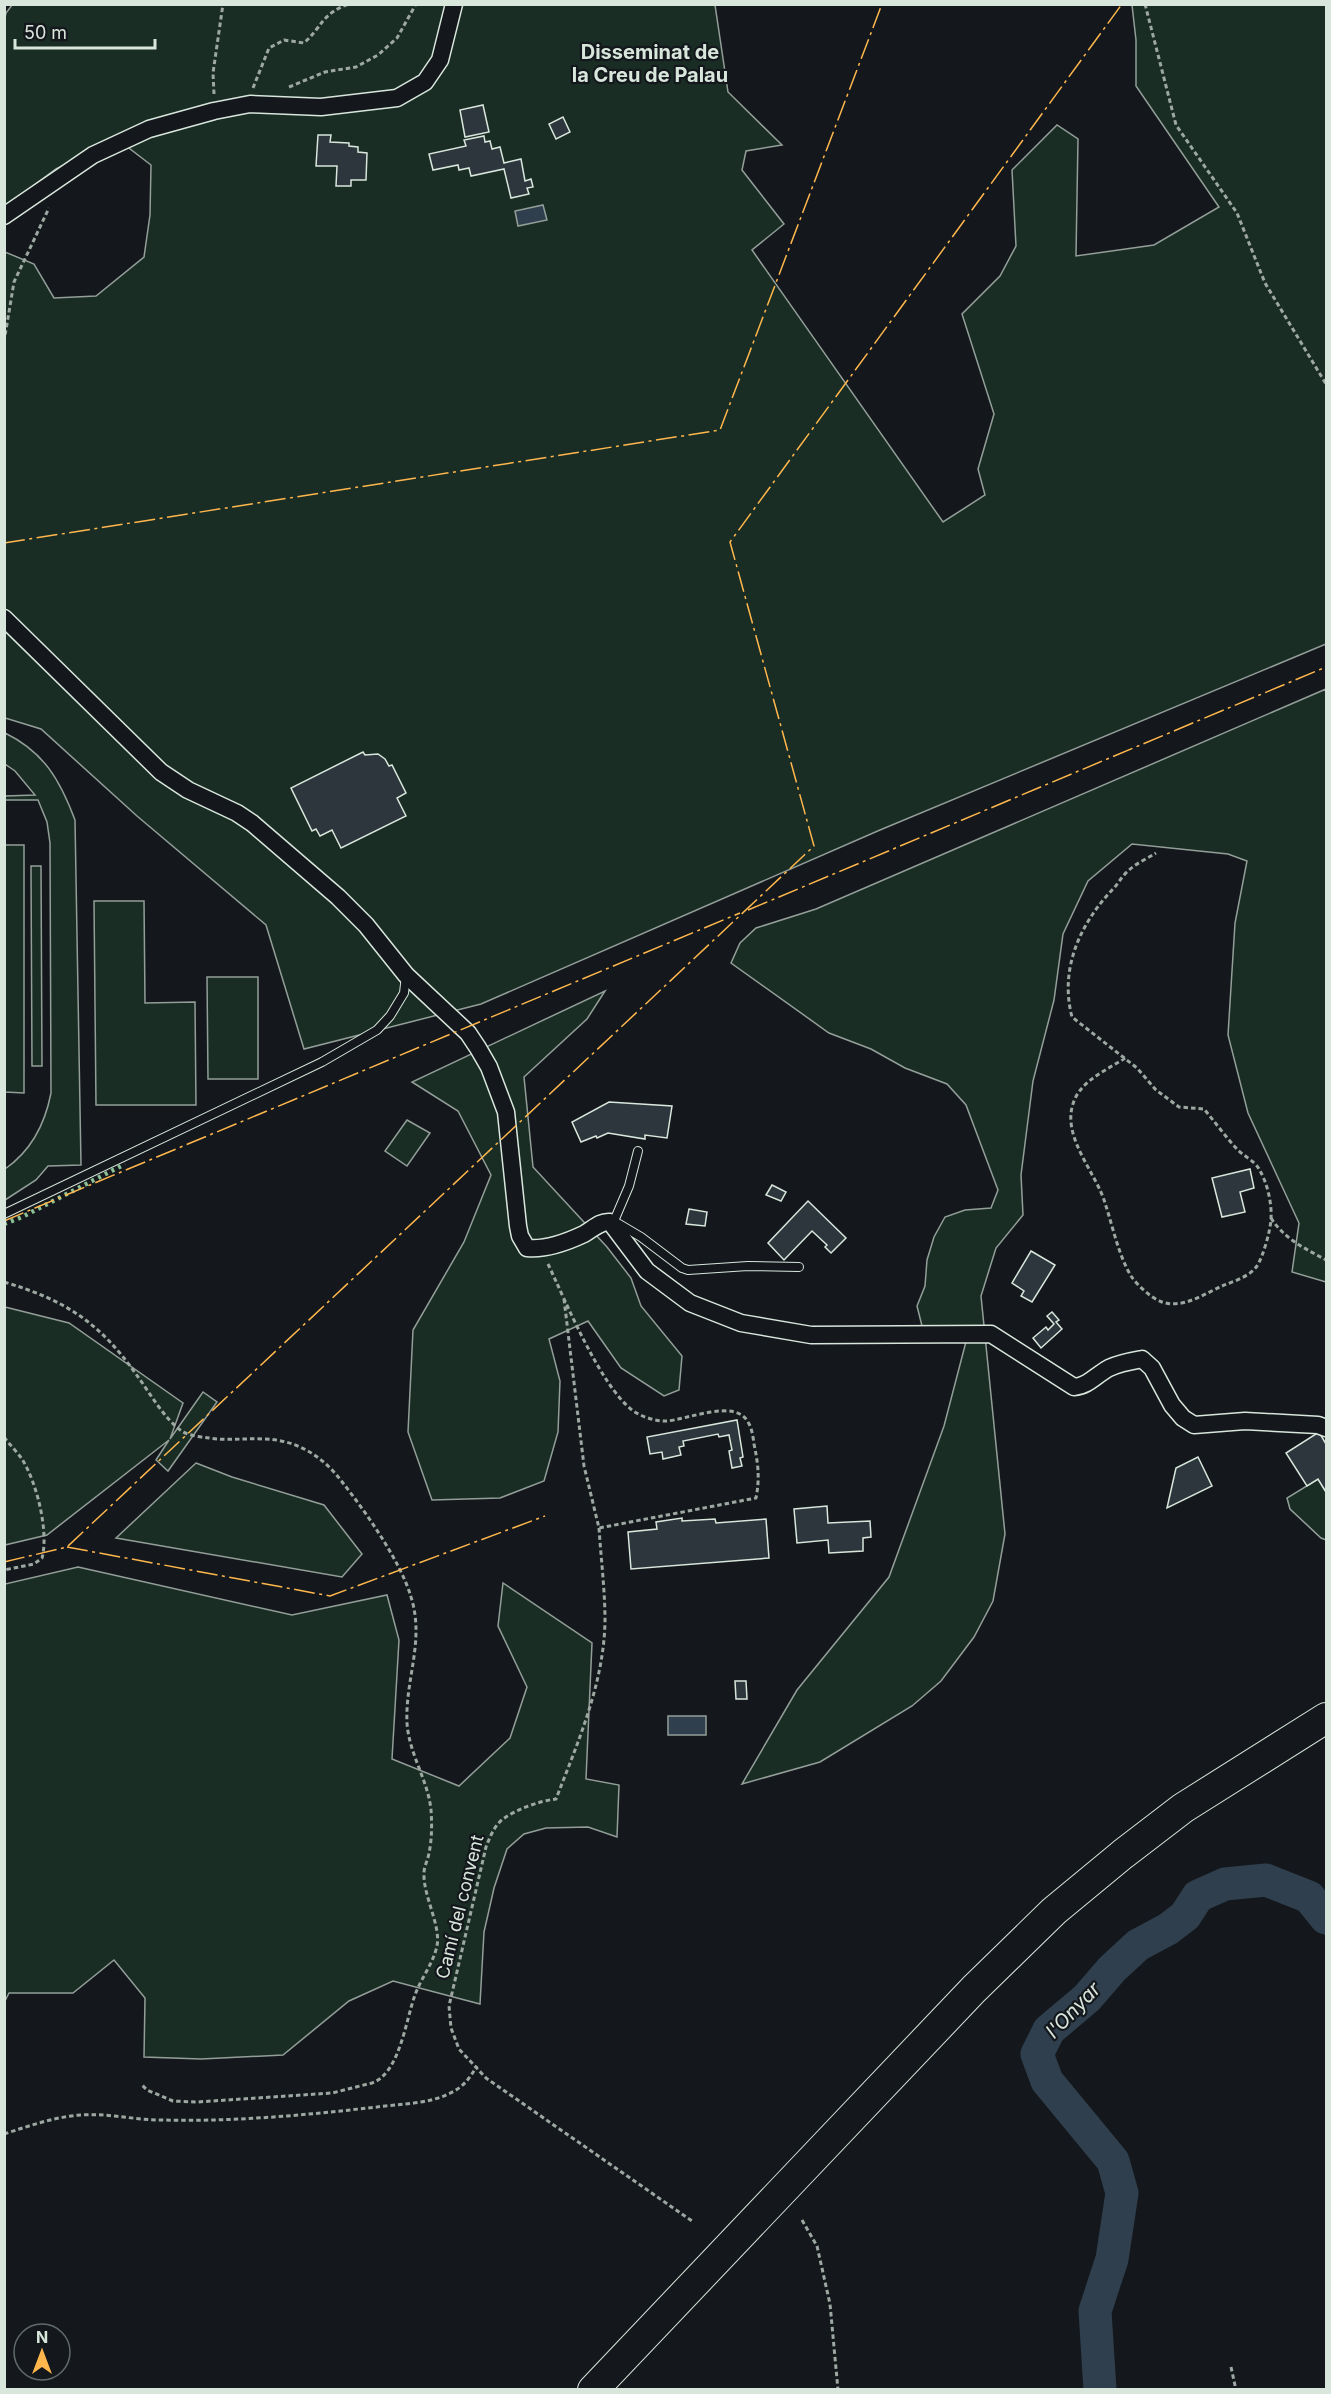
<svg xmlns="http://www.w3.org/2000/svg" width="1331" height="2394" font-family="Inter,sans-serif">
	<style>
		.green { fill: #1a2d24; stroke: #939e99; stroke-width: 1.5 }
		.water { fill: #2f3f4d; stroke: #939e99; stroke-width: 1.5 }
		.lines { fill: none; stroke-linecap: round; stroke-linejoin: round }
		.river { stroke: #2f3f4d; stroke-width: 33 }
		.building { fill: #2c363c; stroke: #d8e6dc; stroke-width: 1.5 }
		.lane-casing { stroke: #d8e6dc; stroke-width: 10 }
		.street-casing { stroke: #d8e6dc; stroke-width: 19 }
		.highway-casing { stroke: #d8e6dc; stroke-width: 32 }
		.path { stroke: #9da8a2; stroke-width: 3; stroke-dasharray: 4.5 3; stroke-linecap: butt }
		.lane { stroke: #14181c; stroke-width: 8 }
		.street { stroke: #14181c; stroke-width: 16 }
		.highway { stroke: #14181c; stroke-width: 30 }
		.hedge { stroke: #8ac095; stroke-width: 4.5; stroke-dasharray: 3 4.5; stroke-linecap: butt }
		.power { stroke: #ffb74d; stroke-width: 1.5; stroke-dasharray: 21 4.5 3 4.5; stroke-linecap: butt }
		.labels { text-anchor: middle; stroke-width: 4.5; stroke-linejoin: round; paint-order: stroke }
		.street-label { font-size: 18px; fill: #d8e6dc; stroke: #14181c }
		.neighbourhood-label { font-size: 20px; font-weight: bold; fill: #d8e6dc; stroke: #14181c }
		.water-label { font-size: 20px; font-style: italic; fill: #d8e6dc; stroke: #14181c }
	</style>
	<rect width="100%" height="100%" fill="#14181c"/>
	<g class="green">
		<polygon points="12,5 715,5 728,92 782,145 746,151 742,170 784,224 752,250 943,522 985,495 978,469 994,414 962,314 1000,276 1016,246 1012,170 1057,125 1078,139 1076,256 1154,245 1219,207 1136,86 1136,40 1132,5 1326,5 1326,644 880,830 481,1004 304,1049 266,925 137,816 41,729 5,718 5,252 34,264 54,298 96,296 144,257 150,215 151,165 117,139 56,169 5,207 4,21 6,13"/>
		<polygon points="1326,689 1326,1282 1292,1272 1299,1223 1248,1113 1228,1035 1235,923 1247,861 1228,854 1132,844 1088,881 1063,934 1054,1000 1033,1081 1021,1175 1023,1215 996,1248 981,1296 1005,1534 993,1601 974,1637 941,1681 912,1706 820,1762 742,1784 797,1690 889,1577 944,1426 968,1334 924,1334 917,1306 925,1286 927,1260 934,1237 945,1217 965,1210 991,1208 998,1190 966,1105 947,1084 905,1068 871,1049 829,1033 731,963 740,943 756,928 816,909"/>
		<path d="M5,733C44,752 60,780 75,820L81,1165L48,1166L36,1180L5,1200V1169C31,1151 45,1124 51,1093L50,843L47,822L38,800H5V796L35,795L15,771L5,764Z"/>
		<polygon points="5,845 24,845 24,1093 5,1092"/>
		<polygon points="31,866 41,866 42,1066 32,1066"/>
		<polygon points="94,901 144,901 145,1003 195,1002 196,1105 96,1105"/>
		<polygon points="207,977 258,977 258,1079 208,1079"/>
		<polygon points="605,991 587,1019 524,1077 533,1167 607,1247 631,1278 641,1306 682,1356 679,1390 664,1396 621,1368 588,1321 549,1339 560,1381 558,1432 544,1481 500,1498 432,1500 408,1432 413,1330 464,1242 491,1175 458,1111 412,1082"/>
		<polygon points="407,1120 430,1133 407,1166 385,1151"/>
		<polygon points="5,1307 69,1323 183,1403 170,1439 203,1392 217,1402 168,1471 156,1460 169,1440 47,1535 5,1545"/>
		<polygon points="196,1463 232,1477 324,1505 362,1554 342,1577 116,1538"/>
		<polygon points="1318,1479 1326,1492 1326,1540 1321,1538 1290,1509 1287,1498"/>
		<polygon points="78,1567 292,1615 387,1595 399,1640 392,1759 459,1786 510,1738 527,1687 498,1626 503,1583 592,1643 586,1779 619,1785 617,1837 588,1827 546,1828 524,1834 507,1849 494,1888 484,1932 480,2004 393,1981 349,2001 283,2055 201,2059 144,2057 145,1998 114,1960 73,1993 9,1993 5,2001 5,1584"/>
	</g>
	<g class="water">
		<polygon points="543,205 547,220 518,226 515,211"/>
		<rect x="668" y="1716" width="38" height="19"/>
	</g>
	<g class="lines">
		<polyline class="river" points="1100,2390 1095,2311 1112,2259 1122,2193 1113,2161 1047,2081 1037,2054 1049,2030 1087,1998 1112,1969 1138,1945 1168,1929 1185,1916 1198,1896 1225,1884 1266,1880 1309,1897 1326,1918"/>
	</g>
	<g class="building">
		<polygon points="483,105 489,132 465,137 460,110"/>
		<polygon points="563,117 570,132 556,139 549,124"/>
		<polygon points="318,135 331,135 330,142 349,143 349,146 358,147 358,152 367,153 366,180 351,180 351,186 336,186 337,166 316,166"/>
		<polygon points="484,136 485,142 490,141 492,149 500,147 504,163 521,159 525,181 531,179 533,187 527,188 529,194 511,198 504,169 471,176 469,168 459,170 458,165 433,170 429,154 466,146 464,140"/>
		<polygon points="363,752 365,755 378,754 385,759 389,766 392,765 406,793 397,798 406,816 341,848 332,830 320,836 316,829 312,831 291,788"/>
		<polygon points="609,1102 672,1106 667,1138 645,1135 645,1139 608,1133 597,1138 596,1136 581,1142 572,1122"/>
		<polygon points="1250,1169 1254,1188 1240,1192 1245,1212 1222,1217 1212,1178"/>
		<polygon points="772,1185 786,1192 781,1201 766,1195"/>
		<polygon points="808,1201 846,1238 831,1253 825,1247 827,1245 812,1231 784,1260 768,1243"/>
		<polygon points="689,1209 707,1212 705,1226 686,1224"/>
		<polygon points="1031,1251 1055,1265 1032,1302 1021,1296 1024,1291 1012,1283"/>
		<polygon points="1052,1312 1059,1320 1056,1322 1062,1329 1041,1348 1033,1338 1046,1327 1048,1330 1054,1324 1047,1316"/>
		<polygon points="737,1420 743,1457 740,1458 742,1466 732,1468 729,1451 732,1450 729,1435 719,1437 718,1434 683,1441 684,1446 679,1447 681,1455 663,1459 662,1452 650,1454 647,1437"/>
		<polygon points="1319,1432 1326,1444 1326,1492 1318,1479 1307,1486 1286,1453"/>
		<polygon points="1198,1457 1212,1486 1167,1508 1176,1468"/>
		<polygon points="827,1506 828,1523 870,1521 871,1537 863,1538 863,1551 829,1553 828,1540 797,1543 794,1509"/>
		<polygon points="682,1518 682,1521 715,1519 716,1523 766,1519 769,1558 631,1569 628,1532 657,1529 656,1522"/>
		<polygon points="735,1681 746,1681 747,1699 736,1699"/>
	</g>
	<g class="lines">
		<defs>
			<g id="lane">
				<polyline points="4,1214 322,1062 377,1030 390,1016 404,993 406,975"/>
				<polyline points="614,1221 641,1237 682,1268 688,1270 748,1266 799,1267"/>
				<polyline points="614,1221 629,1186 638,1151"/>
			</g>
			<g id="street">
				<polyline points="4,216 93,155 149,129 214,111 250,104 321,107 397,98 425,82 440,60 454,4"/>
				<path d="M4,618L161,772L188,790L237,813L252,823L338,897L366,925L406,975L468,1033L478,1048L489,1067L506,1112L518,1226L520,1236L527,1248C546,1250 567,1242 584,1234C593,1229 600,1221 610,1222L647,1271L690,1303L741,1323L811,1335L991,1334L1074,1387C1088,1386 1096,1375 1109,1368C1119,1363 1131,1361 1142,1359L1152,1368L1172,1405L1183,1418L1194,1425L1245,1421L1318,1425L1326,1428"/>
			</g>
			<polyline id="highway" points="593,2390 974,1989 1054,1911 1123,1854 1183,1808 1326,1718"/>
		</defs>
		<use href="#lane" class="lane-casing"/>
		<use href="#street" class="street-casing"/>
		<use href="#highway" class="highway-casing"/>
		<g class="path">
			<polyline points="1145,4 1176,125 1237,213 1265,283 1326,384"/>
			<polyline points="289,87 325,72 356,67 378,55 397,38 416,4"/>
			<path d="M253,88L269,48L284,40L304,43C323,26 321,14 349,4"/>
			<polyline points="214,94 213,73 223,4"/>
			<polyline points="4,342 14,282 49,208"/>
			<path d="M1125,1058C1107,1070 1082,1080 1074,1101C1060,1136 1096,1172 1105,1203C1113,1227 1118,1254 1131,1276C1137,1285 1151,1298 1162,1302C1183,1309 1204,1294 1222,1286C1234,1281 1249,1277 1257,1266C1263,1257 1271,1229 1271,1218C1272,1203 1267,1182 1259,1169C1255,1161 1243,1156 1236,1148C1225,1136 1215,1122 1204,1109L1179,1107L1156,1090L1137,1068L1072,1017C1059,968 1081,922 1114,888C1119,882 1123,875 1129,870C1137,863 1148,858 1156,853"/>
			<path d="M1271,1218C1284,1239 1306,1249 1326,1260"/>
			<path d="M548,1264C566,1302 600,1385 632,1410C642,1417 654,1421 666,1421C687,1420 735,1398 748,1422C752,1428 753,1437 754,1444C758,1463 760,1478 756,1498L599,1528L584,1466L564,1299"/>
			<path d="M4,1282C65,1300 99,1322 136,1374C150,1393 164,1419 183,1432C191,1436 201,1437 209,1438C227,1441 244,1438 262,1439C296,1439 323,1456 343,1483C365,1511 401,1562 411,1597C425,1641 405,1679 407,1723C409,1754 428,1780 431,1810C432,1824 432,1839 429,1853C428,1860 424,1866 424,1873C423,1896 441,1925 437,1946C433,1964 421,1978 415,1995C406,2019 400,2073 372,2083L332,2093L197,2102L173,2101L147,2090L141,2084"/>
			<path d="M4,1437C10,1445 17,1452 22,1459C37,1483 49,1532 42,1558L34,1564L4,1570"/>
			<path d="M599,1528C601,1559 605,1590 605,1621C604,1683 578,1742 556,1799C539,1801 517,1809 503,1819C494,1826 490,1837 486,1847L449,2006L451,2028L459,2049L486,2078L692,2221"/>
			<path d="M4,2134C29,2126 54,2117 80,2115C108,2113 134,2120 162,2120C233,2122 306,2115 377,2107C399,2104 428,2104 448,2094C463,2088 469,2079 477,2066"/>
			<polyline points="802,2220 817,2246 830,2304 838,2390"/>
			<polyline points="1231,2367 1236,2390"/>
		</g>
		<use href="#lane" class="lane"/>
		<use href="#street" class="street"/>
		<use href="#highway" class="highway"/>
		<polyline class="hedge" points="4,1224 22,1217 125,1164"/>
		<g class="power">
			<polyline points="4,543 720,430 882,4"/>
			<polyline points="748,910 1326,667"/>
			<polyline points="4,1221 740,913"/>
			<polyline points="67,1547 330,1596 545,1516"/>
			<polyline points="4,1562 67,1547 814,846 730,542 1122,4"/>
		</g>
	</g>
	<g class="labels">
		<g class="street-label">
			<text transform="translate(460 1907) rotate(-76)" y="6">Camí del convent</text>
		</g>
		<g class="neighbourhood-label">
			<text x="650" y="59">Disseminat de<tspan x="650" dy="23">la Creu de Palau</tspan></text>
		</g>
		<g class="water-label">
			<text transform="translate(1073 2010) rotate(-46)" y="7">l'Onyar</text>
		</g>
	</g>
	<rect width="1331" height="2394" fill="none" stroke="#d8e6dc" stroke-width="12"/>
	<g transform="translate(42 2352)"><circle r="28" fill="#14181c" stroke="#626a69" stroke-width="1.5"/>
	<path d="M0-4.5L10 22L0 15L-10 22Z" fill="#ffb74d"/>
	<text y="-9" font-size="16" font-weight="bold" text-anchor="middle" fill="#d8e6dc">N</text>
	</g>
	<path d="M15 39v9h140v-9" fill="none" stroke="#d8e6dc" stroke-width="3"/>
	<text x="24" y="39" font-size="18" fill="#d8e6dc" stroke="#14181c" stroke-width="4.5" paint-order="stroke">50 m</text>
</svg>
